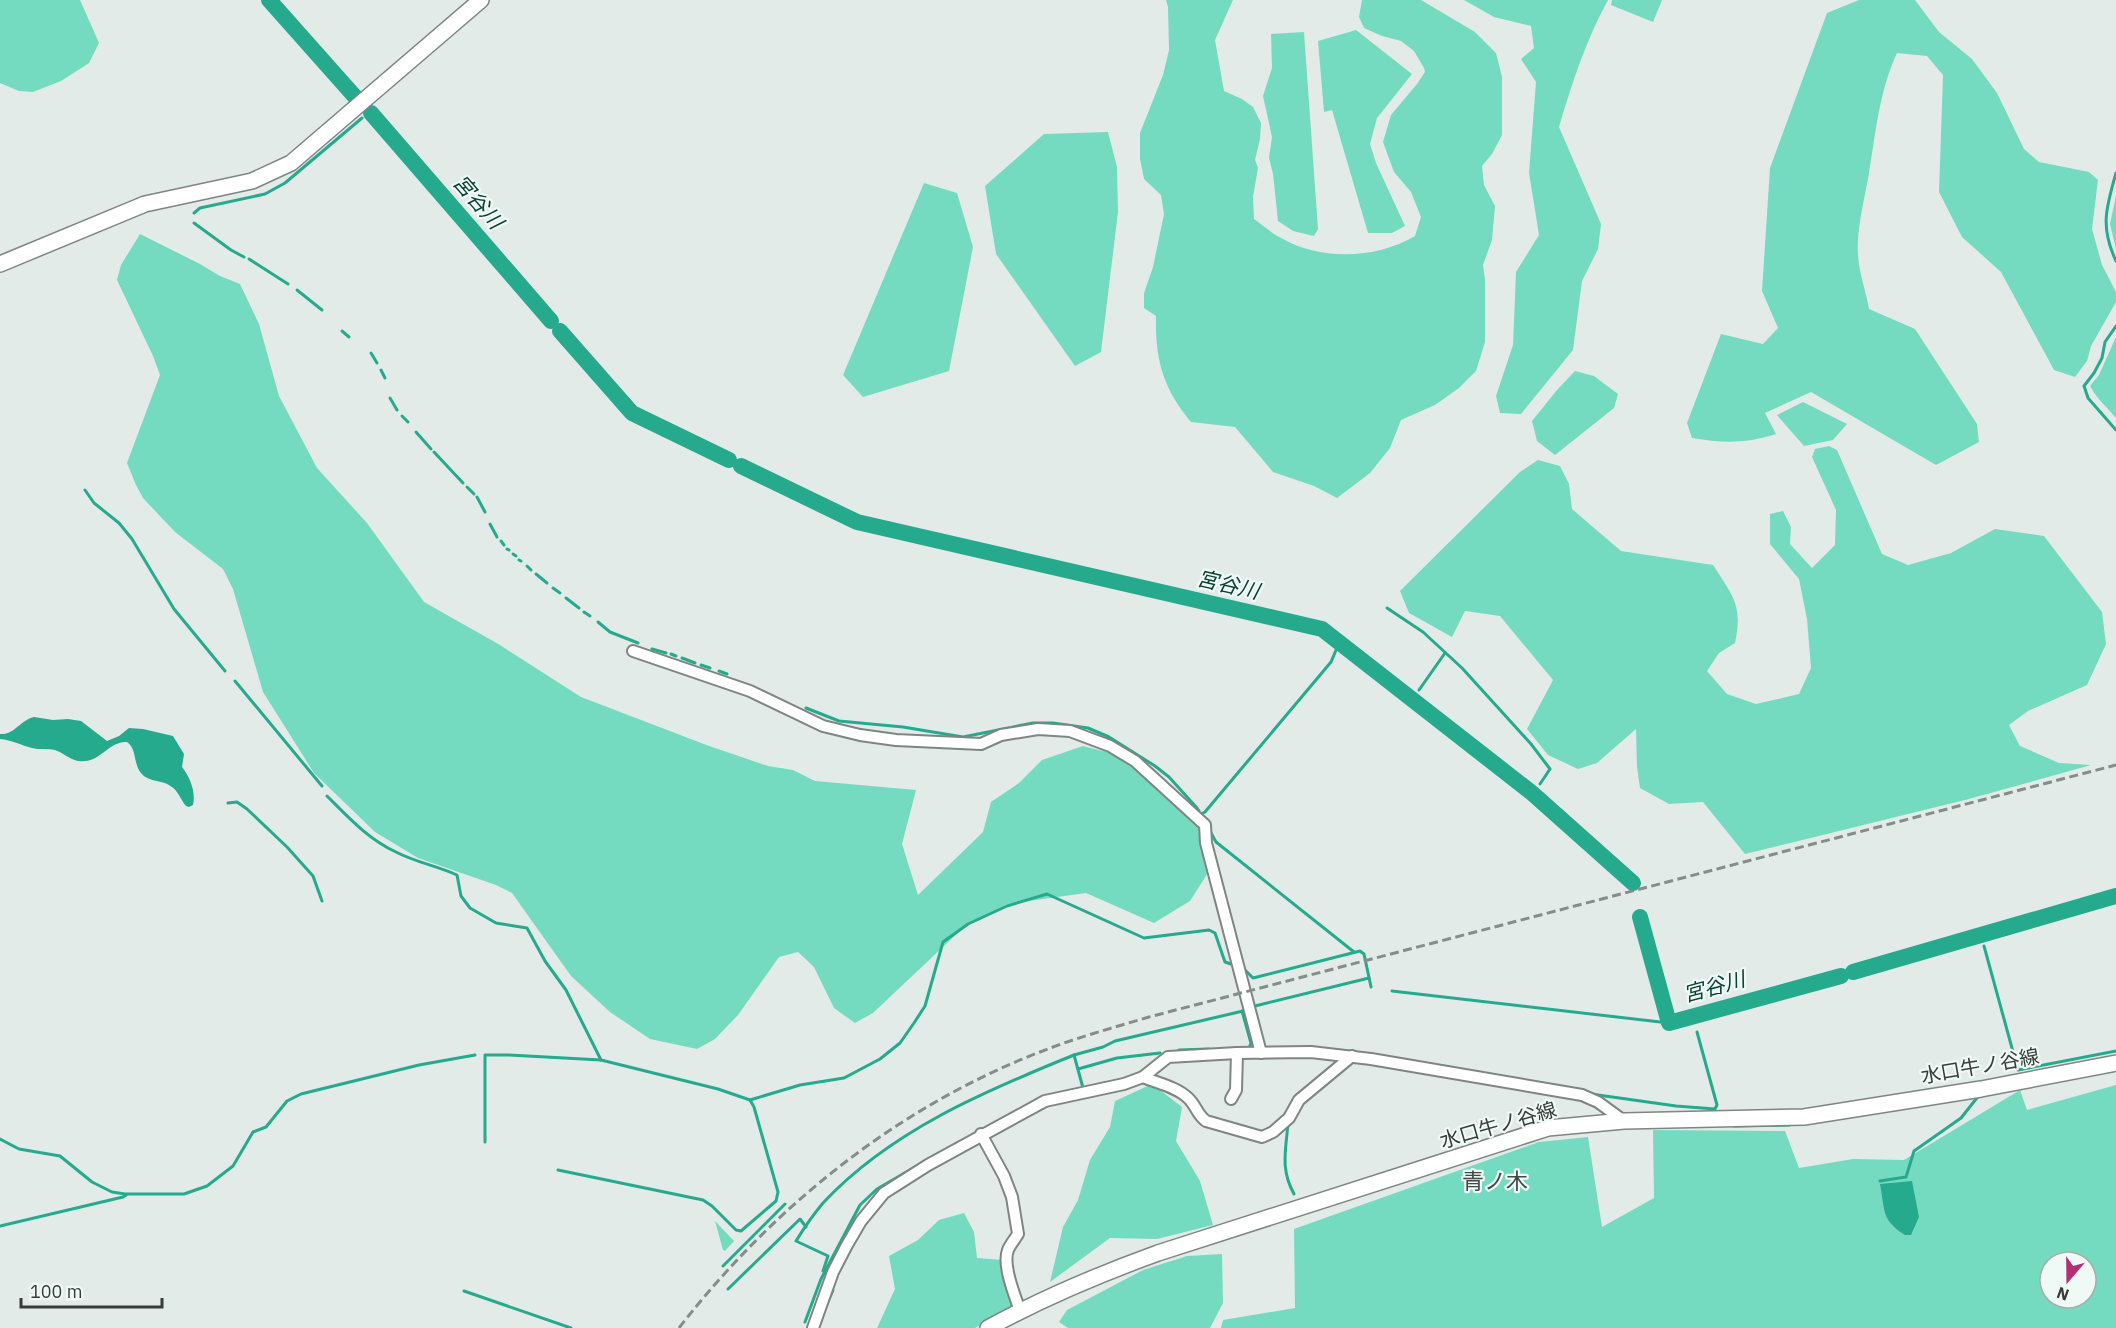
<svg xmlns="http://www.w3.org/2000/svg" width="2116" height="1328" font-family="'IBM Plex Sans','Noto Sans JP',sans-serif">
	<style>
		.green { fill: #75dbc0; fill-rule: evenodd }
		.water { fill: #26aa8e }
		.lines { fill: none; stroke-linecap: round; stroke-linejoin: round }
		.stream { stroke: #26aa8e; stroke-width: 3 }
		.river { stroke: #26aa8e; stroke-width: 16 }
		.street-casing { stroke: #7d8683; stroke-width: 14 }
		.secondary-casing { stroke: #7d8683; stroke-width: 18 }
		.street { stroke: #fff; stroke-width: 10 }
		.secondary { stroke: #fff; stroke-width: 15 }
		.rail { stroke: #868c8a; stroke-width: 3; stroke-dasharray: 9 4.5; stroke-linecap: butt }
		.labels { text-anchor: middle; stroke-width: 4.5; stroke-linejoin: round; paint-order: stroke }
		.street-label { font-size: 20px; fill: #383b3a; stroke: #eff9f5 }
		.water-label { font-size: 21px; font-style: italic; fill: #0a4135; stroke: #eff9f5 }
		.quarter-label { font-size: 22px; fill: #424a47; stroke: #eff9f5 }
	</style>
	<rect width="100%" height="100%" fill="#e2ebe8"/>
	<g class="green">
		<polygon points="0,0 80,0 99,43 89,63 61,81 33,92 19,91 0,83"/>
		<path d="M1166,0H1233L1215,40L1224,91L1242,99L1253,107L1261,123L1260,139L1255,160L1258,168L1253,197L1254,219C1263,225 1271,233 1281,238C1321,261 1376,259 1415,236L1421,217L1411,192L1394,172L1383,142L1391,115L1417,84L1425,72L1424,68L1414,51L1401,41L1382,36L1364,28L1359,17L1362,0H1421L1475,32L1496,53L1502,77V135L1492,154L1482,166L1484,185L1495,206L1492,240L1483,265L1485,280V342L1476,371L1459,388L1435,405L1401,420L1390,448L1370,473L1337,498L1314,486L1273,472L1235,427L1191,422C1163,388 1155,360 1156,316L1144,308V293L1153,267L1164,214L1161,195L1144,179L1140,159V133L1163,75L1169,50L1168,7Z"/>
		<path d="M1464,0H1608C1586,40 1572,83 1559,127L1601,224L1598,249L1582,281L1573,350L1521,414L1500,413L1496,396L1513,345L1516,272L1539,235L1529,173L1536,82L1521,59L1534,48L1531,26L1494,17Z"/>
		<polygon points="1612,0 1662,0 1653,22 1611,5"/>
		<path d="M1859,0H1915L1939,32L1972,59L1997,93L2024,149L2039,162L2089,172L2098,180L2092,229L2102,265L2116,292V302L2091,346L2087,361L2075,377L2054,370L2001,272L1962,237L1939,192L1943,75L1927,56L1897,53C1879,92 1876,132 1869,173C1865,197 1856,231 1858,255C1859,273 1866,291 1869,309L1915,329L1977,424L1979,442L1936,465L1811,392L1765,413L1776,434C1745,444 1723,443 1692,438L1687,423L1721,334L1763,344L1778,328L1762,291L1770,168L1827,13Z"/>
		<polygon points="1356,30 1412,74 1377,118 1370,144 1376,163 1405,226 1392,233 1368,233 1332,110 1324,112 1318,41"/>
		<polygon points="1304,32 1318,229 1314,236 1293,231 1278,221 1273,174 1269,158 1272,137 1263,96 1272,68 1271,34"/>
		<polygon points="1108,132 1117,167 1118,212 1101,352 1075,366 996,254 985,186 1044,134"/>
		<polygon points="924,183 957,193 973,247 949,371 863,397 843,375"/>
		<polygon points="2116,196 2116,249 2110,224"/>
		<polygon points="140,234 200,264 220,276 240,284 259,324 279,396 317,468 367,523 424,602 500,645 581,697 709,746 768,766 793,770 815,781 916,790 902,844 918,895 983,832 991,802 1019,783 1042,760 1083,746 1122,756 1166,794 1198,827 1211,868 1190,901 1154,923 1086,893 1007,904 963,928 873,1013 855,1023 834,1008 814,967 798,952 779,957 738,1015 715,1039 697,1049 650,1039 610,1012 571,976 512,893 496,885 418,858 375,832 314,773 263,692 233,589 223,569 175,532 143,498 136,485 127,463 160,375 153,356 117,280 121,265"/>
		<path d="M2116,337V418C2107,407 2096,398 2090,386L2099,375Z"/>
		<polygon points="1575,371 1594,376 1618,394 1614,408 1555,455 1537,441 1532,421 1557,390"/>
		<polygon points="1803,402 1847,424 1833,440 1804,446 1777,415"/>
		<path d="M1829,446L1837,450L1882,554L1908,565L1951,553L1995,529L2044,536L2102,612L2106,644L2087,685L2028,711L2009,725L2020,746L2059,763L2091,765L1969,799L1745,854L1703,802L1669,804L1640,788L1637,767L1636,729L1597,763L1578,769L1548,755L1527,729L1553,680L1500,616L1465,611L1452,637L1409,613L1400,591L1520,472L1538,460L1560,466L1569,484L1572,509L1621,551L1713,565C1733,596 1743,605 1735,643L1719,653L1707,671L1727,694L1756,704L1799,694L1811,668L1807,619L1799,579L1770,544V514L1783,511L1791,527L1790,544L1812,568L1835,545L1836,510L1812,457L1815,449Z"/>
		<polygon points="1152,1084 1182,1107 1176,1141 1200,1181 1213,1225 1157,1239 1110,1238 1050,1282 1063,1227 1078,1200 1090,1160 1110,1127 1115,1101"/>
		<path d="M2116,1085V1328H1221L1223,1320L1295,1308L1294,1229L1539,1142L1588,1137L1602,1227L1654,1198L1653,1130L1785,1131L1799,1168L1853,1159L1904,1160L2020,1090L2027,1110ZM2050,1262H2086V1298H2050Z"/>
		<polygon points="964,1213 974,1232 977,1258 1003,1260 1015,1306 975,1328 877,1328 895,1289 889,1256 918,1240 939,1220"/>
		<polygon points="715,1221 734,1241 725,1251 723,1250"/>
		<polygon points="1222,1254 1223,1303 1210,1328 1068,1328 1059,1322 1067,1310 1143,1270 1187,1256"/>
	</g>
	<g class="water">
		<path d="M34,717L53,720L68,719L81,721L107,741L119,736L129,728L143,729L173,736L184,754L182,767C190,777 196,792 193,805L189,807L186,806C181,800 178,791 172,787C162,779 149,783 141,773C133,763 137,749 127,742C110,741 101,760 85,761C73,763 66,754 55,750C47,748 39,750 32,748C20,745 12,740 0,739V734C15,735 20,720 34,717Z"/>
		<path d="M1912,1181L1919,1217L1911,1235H1905C1881,1220 1885,1210 1880,1184Z"/>
	</g>
	<g class="lines">
		<g class="stream">
			<path d="M2116,173C2106,208 2100,227 2116,261"/>
			<polyline points="194,213 200,208 265,194 285,183 362,118"/>
			<polyline points="194,223 231,250 244,257"/>
			<polyline points="249,259 288,284"/>
			<polyline points="297,290 322,310"/>
			<polyline points="2116,326 2105,342 2102,358 2094,373 2084,386 2088,398 2116,430"/>
			<polyline points="342,331 349,337"/>
			<polyline points="371,353 377,363"/>
			<polyline points="381,370 385,378"/>
			<polyline points="390,398 397,410"/>
			<polyline points="402,416 408,422"/>
			<polyline points="416,432 431,449"/>
			<polyline points="434,452 463,483"/>
			<polyline points="467,487 474,494"/>
			<polyline points="85,490 94,503 119,523 132,539 174,609 225,671"/>
			<polyline points="477,497 485,512"/>
			<polyline points="490,524 497,537"/>
			<polyline points="501,541 504,545"/>
			<polyline points="507,549 509,550"/>
			<polyline points="513,554 516,556"/>
			<polyline points="519,560 521,561"/>
			<polyline points="527,566 531,570"/>
			<polyline points="536,574 547,583"/>
			<polyline points="553,588 560,593"/>
			<polyline points="566,598 579,608"/>
			<polyline points="1387,608 1423,632 1462,668 1531,744 1550,769 1540,784"/>
			<polyline points="584,612 590,616"/>
			<polyline points="598,622 610,632 638,643"/>
			<polyline points="652,649 666,653"/>
			<polyline points="671,654 676,656"/>
			<polyline points="682,658 695,663"/>
			<polyline points="701,665 710,668"/>
			<polyline points="719,671 727,674"/>
			<polyline points="235,681 322,786"/>
			<polyline points="1419,690 1445,653"/>
			<polyline points="806,708 839,721 903,727 963,737 1033,723 1053,723 1088,728 1109,737 1155,766 1169,777 1197,808 1199,811 1197,816 1205,812 1331,662 1339,643"/>
			<path d="M327,796C348,817 368,839 396,852C415,862 437,866 457,875L461,896L470,908L496,923L527,928L545,961L566,990L601,1060"/>
			<polyline points="228,803 237,802 247,809 287,847 313,876 322,901"/>
			<polyline points="1210,831 1216,842 1354,952"/>
			<polyline points="1984,946 2018,1070 2116,1051"/>
			<polyline points="1243,968 1253,978 1360,951 1364,954 1371,987"/>
			<polyline points="1392,991 1669,1023"/>
			<polyline points="1255,1006 1369,978"/>
			<polyline points="1242,1011 1251,1043 1249,1048"/>
			<polyline points="1179,1050 1209,1049"/>
			<polyline points="1078,1069 1117,1058 1160,1053"/>
			<polyline points="1080,1089 1083,1088 1074,1055 1103,1047 1115,1041 1243,1011"/>
			<polyline points="1591,1094 1676,1106 1715,1109 1717,1105 1697,1032"/>
			<path d="M1288,1123C1286,1150 1280,1169 1294,1194"/>
			<polyline points="1734,1126 1790,1125"/>
			<polyline points="0,1139 19,1149 60,1156 92,1182 112,1192 125,1194 184,1194 207,1186 233,1166 253,1132 266,1127 287,1101 301,1094 419,1065 475,1055"/>
			<polyline points="485,1142 485,1055 509,1055 601,1060 718,1089 750,1100 800,1085 844,1078 880,1059 900,1043 914,1023 925,1006 943,942 968,924 1007,906 1047,894 1144,938 1209,930 1215,933 1225,962 1234,965"/>
			<polyline points="558,1170 703,1200 712,1206 736,1230 741,1231 776,1201 778,1192 754,1107 750,1100"/>
			<polyline points="1880,1181 1906,1177 1914,1151 1961,1118 1980,1094"/>
			<polyline points="0,1226 123,1197 126,1195"/>
			<polyline points="723,1266 785,1204"/>
			<path d="M823,1271L828,1256L796,1241C804,1228 813,1215 823,1203C890,1131 985,1091 1074,1055"/>
			<polyline points="728,1289 800,1219 806,1227"/>
			<polyline points="464,1291 571,1328"/>
			<polyline points="827,1304 833,1290"/>
			<polyline points="805,1322 821,1279 860,1205 877,1189 915,1167"/>
		</g>
		<g class="river">
			<polyline points="269,0 357,99"/>
			<polyline points="371,113 551,321"/>
			<polyline points="560,331 632,413 729,460"/>
			<polyline points="741,466 857,522 1322,629 1532,793 1633,883"/>
			<polyline points="1640,917 1669,1023 1841,976"/>
			<polyline points="1853,972 2116,896"/>
		</g>
		<defs>
			<g id="street">
				<polyline points="633,651 750,691 823,726 860,735 896,740 981,744 1001,735 1038,729 1070,731 1110,746 1135,761 1205,825 1206,843 1261,1053"/>
				<path d="M1143,1077C1157,1083 1177,1087 1188,1098C1196,1105 1197,1115 1206,1121L1262,1137L1273,1132L1289,1118L1299,1100L1352,1056"/>
				<polyline points="1231,1099 1236,1090 1237,1053"/>
				<path d="M981,1134L1004,1176L1012,1197L1018,1234C1015,1239 1010,1245 1008,1250C1002,1265 1015,1296 1020,1311"/>
				<polyline points="813,1328 833,1272 847,1245 861,1221 884,1193 928,1165 1045,1101 1124,1084 1143,1077 1168,1057 1237,1053 1311,1052 1371,1059 1582,1095 1598,1102 1624,1121"/>
			</g>
			<g id="secondary">
				<polyline points="0,264 145,204 252,181 291,163 481,0"/>
				<path d="M988,1328C1043,1298 1100,1274 1158,1253L1548,1128L1624,1121L1804,1117L1981,1089L2116,1063"/>
			</g>
		</defs>
		<use href="#street" class="street-casing"/>
		<use href="#secondary" class="secondary-casing"/>
		<use href="#street" class="street"/>
		<use href="#secondary" class="secondary"/>
		<path class="rail" d="M679,1328C772,1208 897,1107 1040,1052C1075,1038 1112,1028 1149,1017L2116,765"/>
	</g>
	<g class="labels">
		<g class="street-label">
			<text transform="translate(1980 1066) rotate(-10)" y="7">水口牛ノ谷線</text>
			<text transform="translate(1498 1125) rotate(-16)" y="7">水口牛ノ谷線</text>
		</g>
		<g class="water-label">
			<text transform="translate(478 202) rotate(49)" y="7">宮谷川</text>
			<text transform="translate(1228 585) rotate(13)" y="7">宮谷川</text>
			<text transform="translate(1714 987) rotate(-15)" y="7">宮谷川</text>
		</g>
		<g class="quarter-label">
			<text x="1495" y="1189">青ノ木</text>
		</g>
	</g>
	<g transform="translate(2068 1280) rotate(200)"><circle r="28" fill="#eff9f5" stroke="#a6adaa" stroke-width="1.5"/>
	<path d="M0-4.5L10 22L0 15L-10 22Z" fill="#b22e75"/>
	<text y="-9" font-size="16" font-weight="bold" text-anchor="middle" fill="#383b3a">N</text>
	</g>
	<path d="M21 1298v9h141v-9" fill="none" stroke="#383b3a" stroke-width="3"/>
	<text x="30" y="1298" font-size="18" fill="#383b3a" stroke="#eff9f5" stroke-width="4.5" paint-order="stroke">100 m</text>
</svg>
